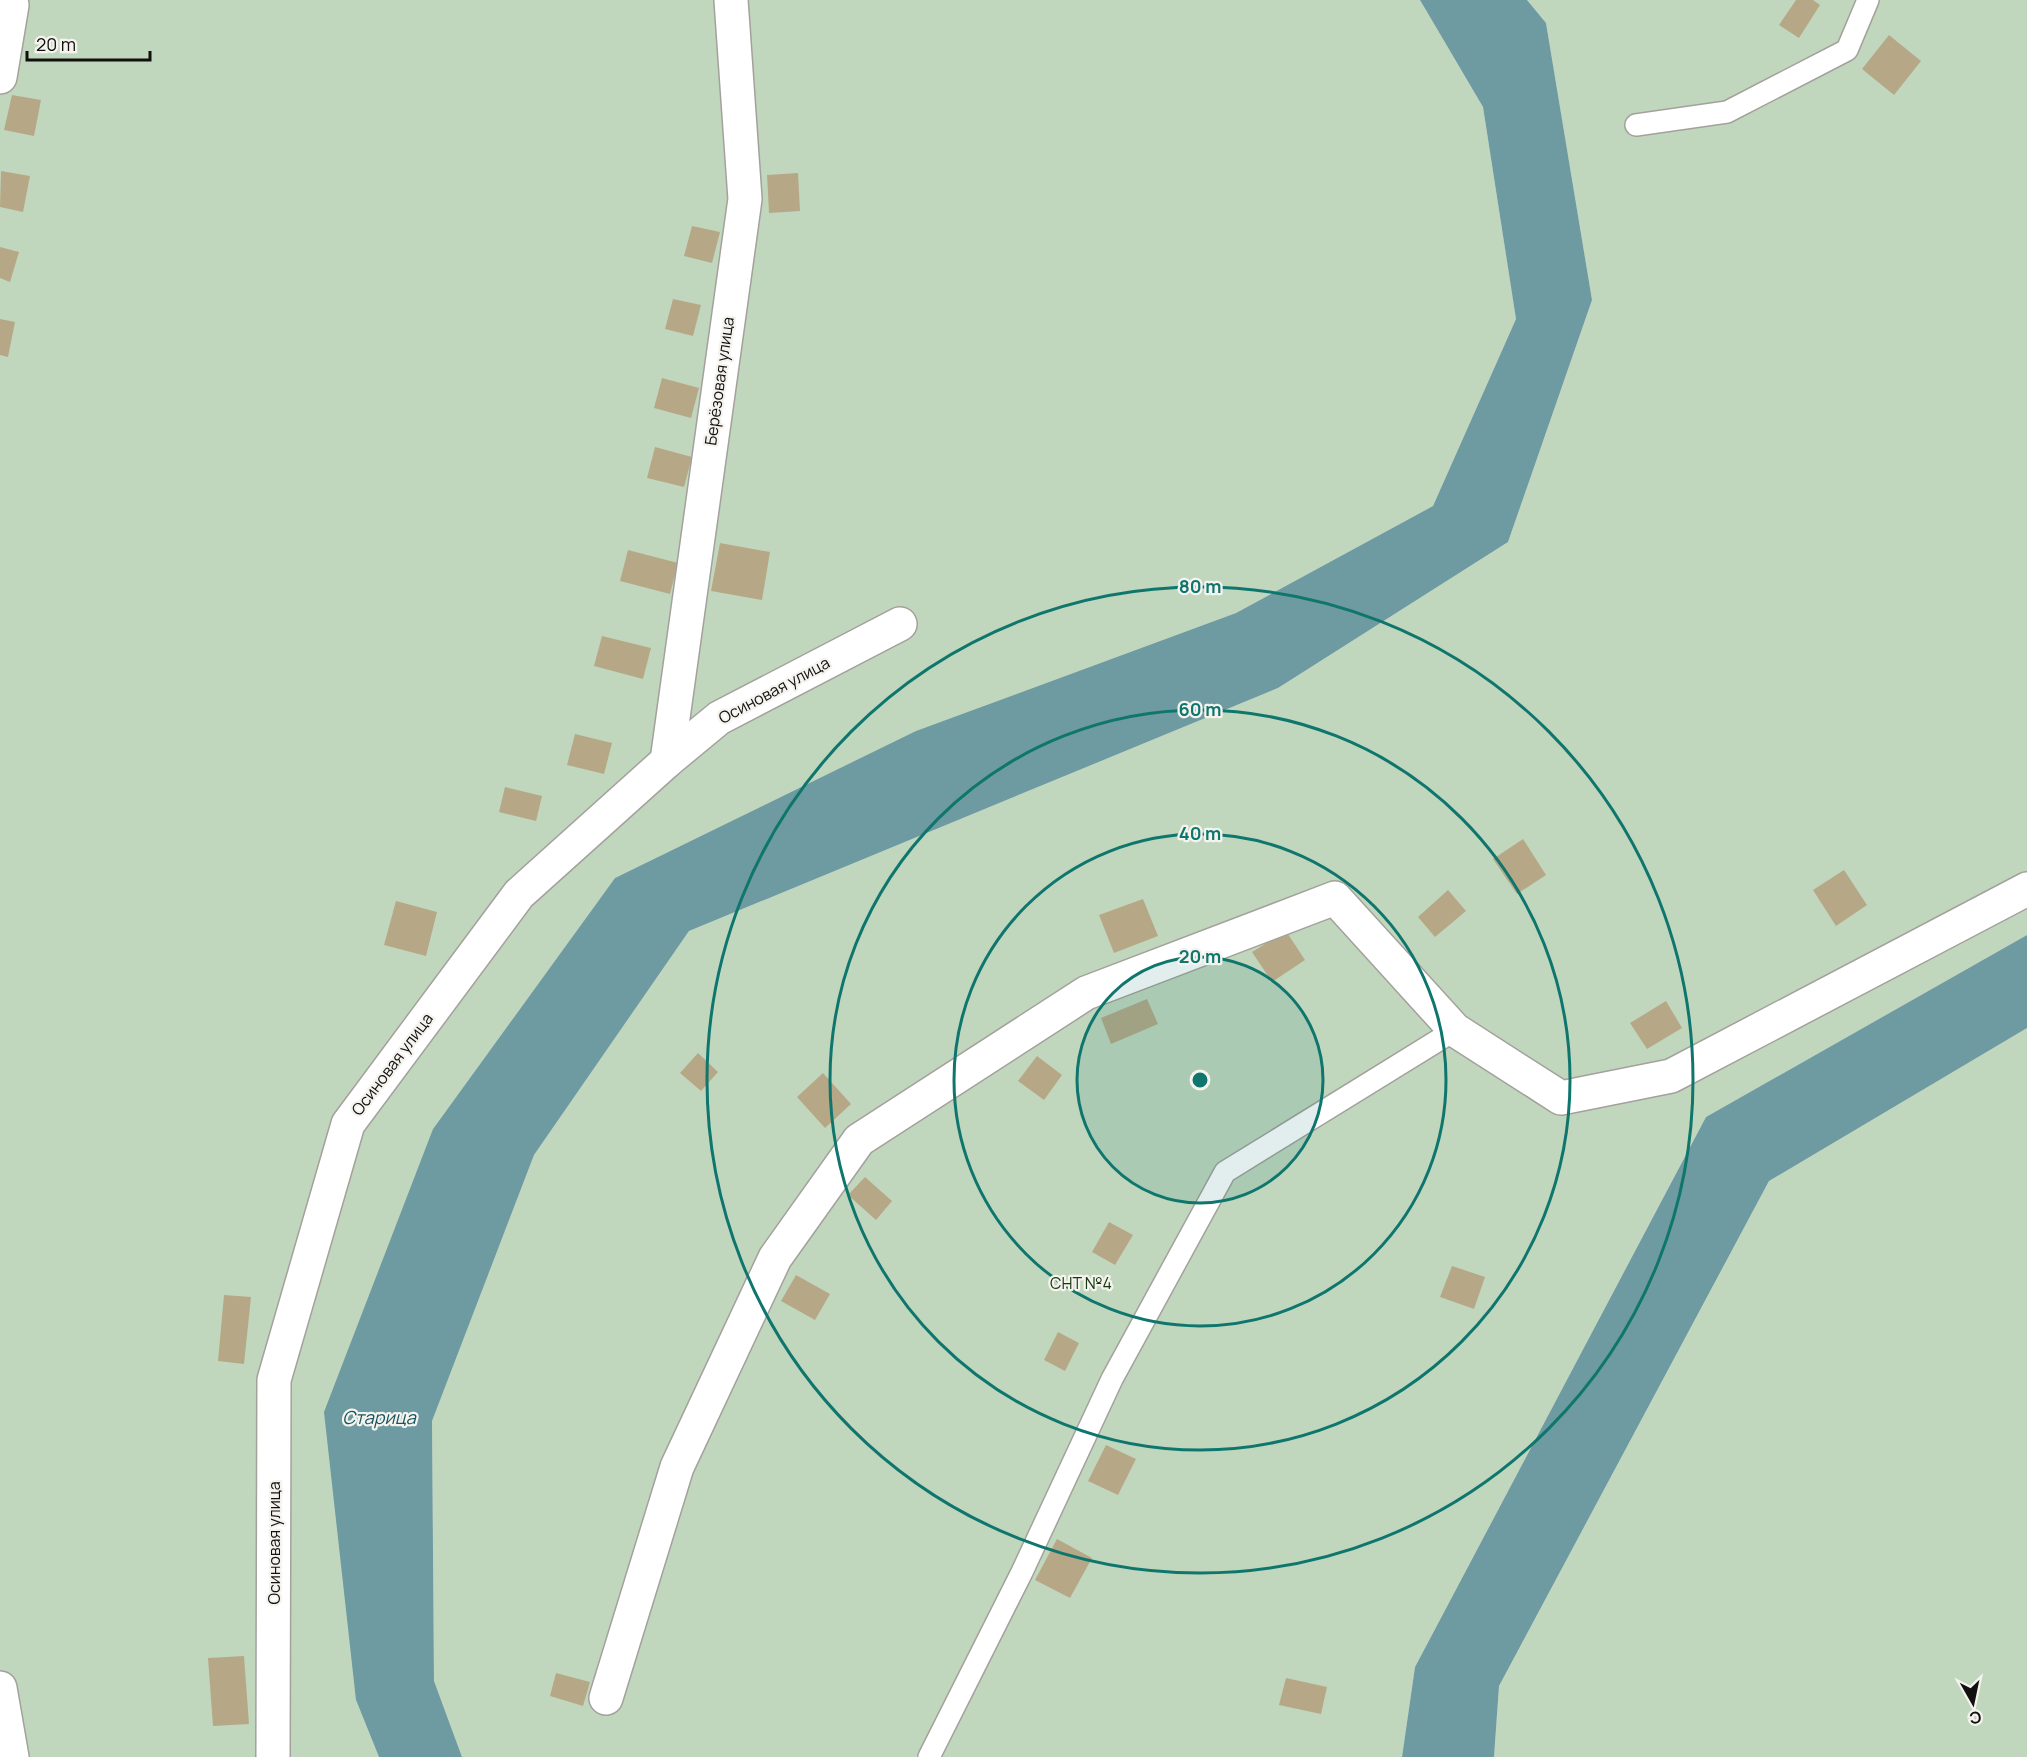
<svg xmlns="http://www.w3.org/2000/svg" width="2027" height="1757" font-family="Manrope,sans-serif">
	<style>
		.green { fill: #c1d7bd }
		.water { fill: #6e9aa1 }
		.building { fill: #b6a887 }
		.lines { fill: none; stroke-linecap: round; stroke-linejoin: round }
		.service-casing { stroke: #a3a19c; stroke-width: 24 }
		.minor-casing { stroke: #a3a19c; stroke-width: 36 }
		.service { stroke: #fff; stroke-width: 21 }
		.minor { stroke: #fff; stroke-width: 33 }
		.ring { fill: none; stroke: #0f766e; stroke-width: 3 }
		.labels { text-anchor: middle; stroke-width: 4.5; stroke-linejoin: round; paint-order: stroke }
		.street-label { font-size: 16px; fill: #11100f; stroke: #f5f3ee }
		.park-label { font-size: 16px; fill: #13370e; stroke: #f5f3ee }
		.water-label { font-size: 18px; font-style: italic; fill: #18565f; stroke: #f5f3ee }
		.centre { fill: #0f766e; stroke: #f5f3ee; stroke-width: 3 }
		.ring-label { font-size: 18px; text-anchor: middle; font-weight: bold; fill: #0f766e; stroke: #f5f3ee; stroke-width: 4.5; stroke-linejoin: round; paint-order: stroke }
	</style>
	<rect width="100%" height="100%" fill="#e8e6e0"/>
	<g class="green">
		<polygon points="0,0 1420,0 1483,107 1516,319 1433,506 1236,613 917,731 615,878 433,1129 356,1700 379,1757 0,1757"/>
		<polygon points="1527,0 2027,0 2027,935 1706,1117 1415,1667 1402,1757 462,1757 434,1681 432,1420 534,1155 689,931 1278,688 1508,542 1592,300 1546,23"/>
		<polygon points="2027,1028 2027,1757 1494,1757 1499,1686 1769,1181"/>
	</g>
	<g class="water">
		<polygon points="1420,0 1527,0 1546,23 1592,300 1508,542 1278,688 689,931 534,1155 432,1421 434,1681 462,1757 379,1757 356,1700 324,1412 433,1129 615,878 916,731 1236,613 1433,506 1516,319 1483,107"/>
		<polygon points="2027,935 2027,1028 1769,1181 1499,1686 1494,1757 1402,1757 1415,1667 1706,1117"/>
	</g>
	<g class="building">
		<polygon points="1796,0 1813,0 1820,5 1799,38 1779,25"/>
		<polygon points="1889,35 1921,61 1894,95 1862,69"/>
		<polygon points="12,95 41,100 34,136 4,130"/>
		<polygon points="1,171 30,176 23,212 0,207"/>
		<polygon points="798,173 800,211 769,213 767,175"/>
		<polygon points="692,226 720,232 712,263 684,256"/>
		<polygon points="0,247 19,252 10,282 0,278"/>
		<polygon points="673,299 701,305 693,336 665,329"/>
		<polygon points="0,319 15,322 8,357 0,355"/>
		<polygon points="662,378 699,388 691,418 654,408"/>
		<polygon points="655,447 692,457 684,487 647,478"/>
		<polygon points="720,543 770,552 762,600 711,591"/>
		<polygon points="628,550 678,563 670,594 620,581"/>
		<polygon points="602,636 651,648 643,679 594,666"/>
		<polygon points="575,734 612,743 604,774 567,765"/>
		<polygon points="505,787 542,796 536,821 499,812"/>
		<polygon points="1523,839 1546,875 1517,894 1493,859"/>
		<polygon points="1844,870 1867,905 1836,926 1813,890"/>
		<polygon points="1448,890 1466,911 1435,937 1418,917"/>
		<polygon points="1143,899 1158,936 1114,953 1099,915"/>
		<polygon points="396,901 437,912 426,956 384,945"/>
		<polygon points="1286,931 1305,960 1272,982 1252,952"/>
		<polygon points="1147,999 1158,1024 1111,1044 1101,1018"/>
		<polygon points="1666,1001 1682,1028 1647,1049 1630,1023"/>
		<polygon points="698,1053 718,1072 701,1091 680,1073"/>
		<polygon points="1037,1056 1062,1075 1044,1100 1018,1081"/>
		<polygon points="823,1073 851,1104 825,1128 797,1097"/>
		<polygon points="865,1177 892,1201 876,1220 848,1195"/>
		<polygon points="1109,1222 1133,1235 1115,1265 1092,1252"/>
		<polygon points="1452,1266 1485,1277 1474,1309 1440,1297"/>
		<polygon points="796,1275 830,1294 815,1320 781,1301"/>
		<polygon points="224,1295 251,1297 244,1364 218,1361"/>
		<polygon points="1058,1332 1079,1343 1065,1371 1044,1360"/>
		<polygon points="1106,1445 1136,1459 1118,1495 1088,1481"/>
		<polygon points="1057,1539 1092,1558 1070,1598 1035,1580"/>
		<polygon points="244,1656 249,1724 213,1726 208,1658"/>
		<polygon points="556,1673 590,1682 583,1706 550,1696"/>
		<polygon points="1286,1678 1327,1687 1321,1714 1279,1705"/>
	</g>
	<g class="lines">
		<defs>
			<g id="service">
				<polyline points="1636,125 1727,112 1847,50 1868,0"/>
				<polyline points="929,1757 1022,1572 1112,1379 1225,1172 1455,1030"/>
			</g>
			<g id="minor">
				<polyline points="0,77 12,5"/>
				<polyline points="667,761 745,199 731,0"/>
				<polyline points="0,1688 12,1757"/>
				<polyline points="606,1698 677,1467 775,1258 859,1140 1086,993 1335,898 1455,1030 1561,1098 1671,1076 2027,889"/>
				<polyline points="273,1757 274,1380 348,1124 519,894 667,761 719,718 900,624"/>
			</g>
		</defs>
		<use href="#service" class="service-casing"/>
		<use href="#minor" class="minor-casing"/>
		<use href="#service" class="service"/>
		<use href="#minor" class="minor"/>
	</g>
	<circle cx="1200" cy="1080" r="123" fill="#0f766e" fill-opacity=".12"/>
	<g class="ring">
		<circle cx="1200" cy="1080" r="123"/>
		<circle cx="1200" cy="1080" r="246"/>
		<circle cx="1200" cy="1080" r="370"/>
		<circle cx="1200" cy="1080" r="493"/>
	</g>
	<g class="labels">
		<g class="street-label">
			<text transform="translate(719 381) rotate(-82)" y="6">Берёзовая улица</text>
			<text transform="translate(774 690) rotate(-28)" y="6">Осиновая улица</text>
			<text transform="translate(392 1064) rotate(-53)" y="6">Осиновая улица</text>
			<text transform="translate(274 1543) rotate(-90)" y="6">Осиновая улица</text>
		</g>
		<g class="park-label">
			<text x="1081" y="1289">СНТ №4</text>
		</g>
		<g class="water-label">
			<text x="379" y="1424">Старица</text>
		</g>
	</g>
	<circle cx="1200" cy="1080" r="9" class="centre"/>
	<g class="ring-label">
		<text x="1200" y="593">80 m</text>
		<text x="1200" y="716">60 m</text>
		<text x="1200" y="840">40 m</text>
		<text x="1200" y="963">20 m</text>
	</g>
	<g transform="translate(1973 1703) rotate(171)" stroke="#f5f3ee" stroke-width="4.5" paint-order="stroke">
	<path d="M0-4.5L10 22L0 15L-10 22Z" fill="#11100f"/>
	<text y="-9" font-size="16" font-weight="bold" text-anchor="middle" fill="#11100f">С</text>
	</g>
	<path d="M27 51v9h123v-9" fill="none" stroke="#11100f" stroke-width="3"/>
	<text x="36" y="51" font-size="18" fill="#11100f" stroke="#f5f3ee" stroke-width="4.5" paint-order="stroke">20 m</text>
</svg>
